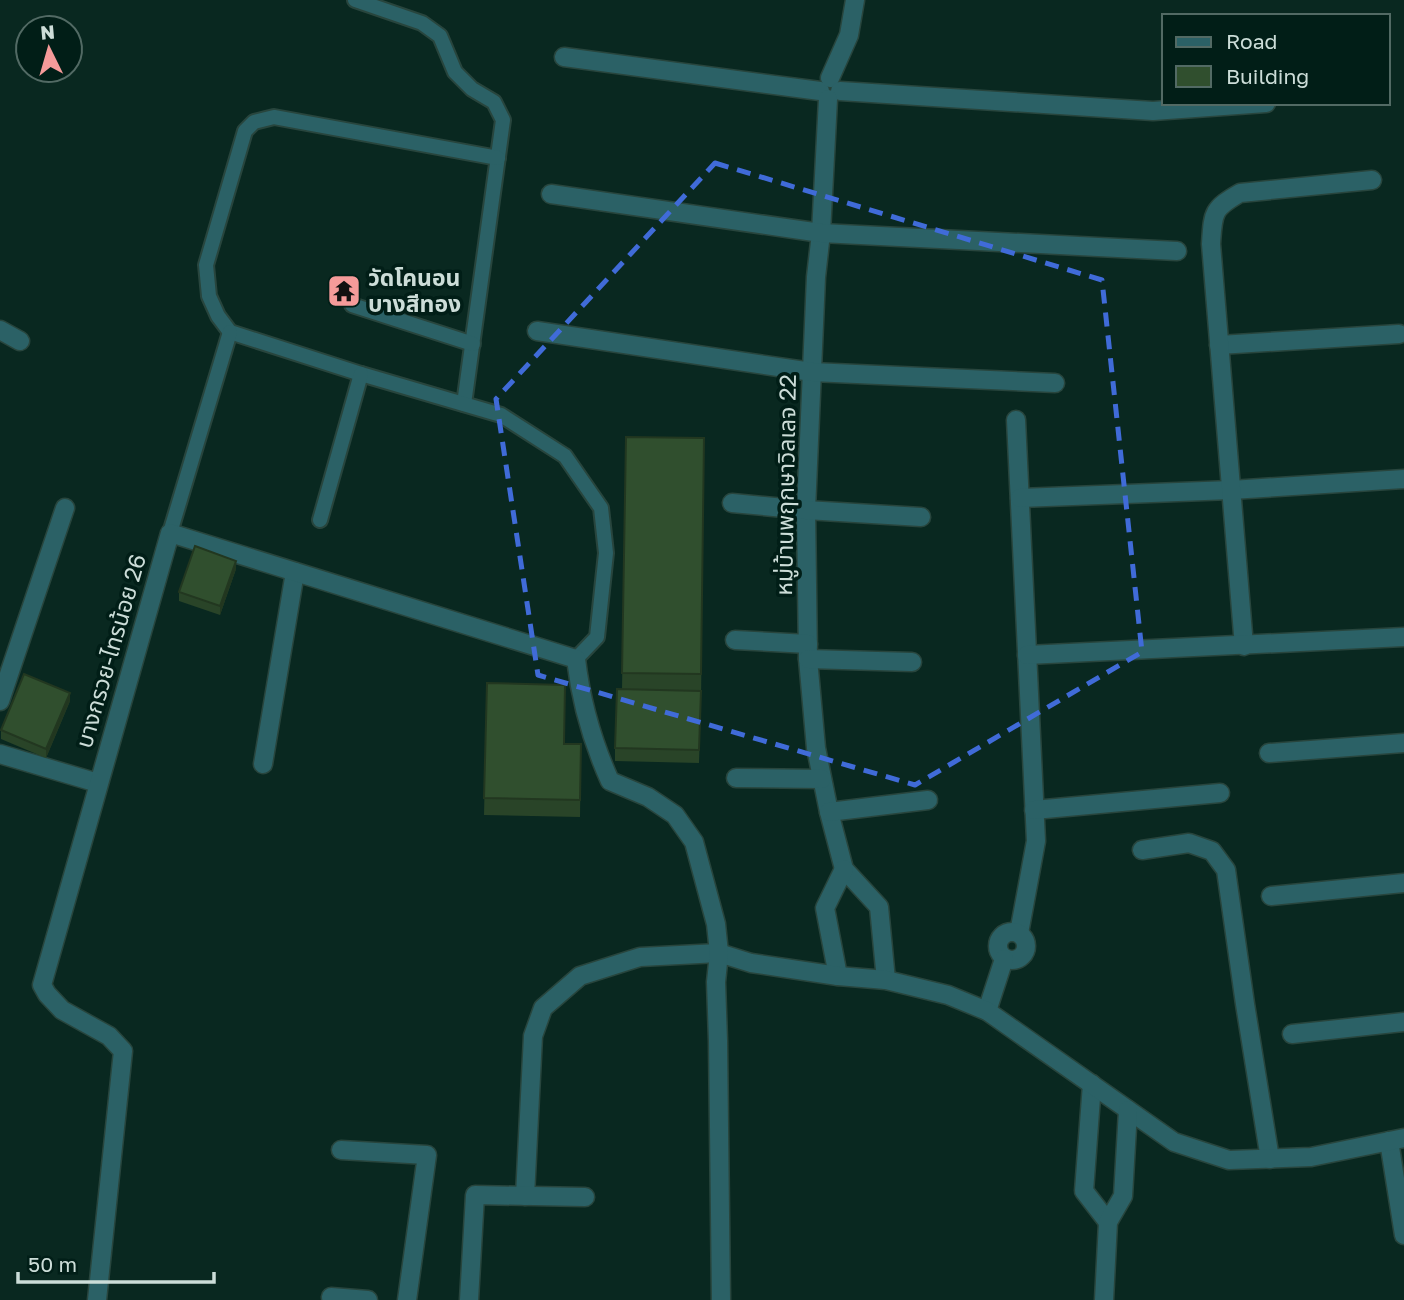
<svg xmlns="http://www.w3.org/2000/svg" width="1404" height="1300" font-family="'Golos Text','Noto Sans Thai',sans-serif">
	<style>
		.lines { fill: none; stroke-linecap: round; stroke-linejoin: round }
		.lane-casing { stroke: #28453d; stroke-width: 18 }
		.street-casing { stroke: #28453d; stroke-width: 21 }
		.lane { stroke: #2b6166; stroke-width: 14 }
		.street { stroke: #2b6166; stroke-width: 18 }
		.wall { fill: #294428 }
		.shaded-wall { fill: #223720 }
		.building { fill: #304f2e; stroke: #223720; stroke-width: 2 }
		.marked { fill: none; stroke: #406bd8; stroke-width: 5; stroke-dasharray: 14 9; stroke-linejoin: round }
		.labels { text-anchor: middle; stroke-width: 7; stroke-linejoin: round; paint-order: stroke }
		.poi-label { font-size: 23px; font-weight: bold; fill: #ccddd8; stroke: #011e17; text-anchor: start }
		.street-label { font-size: 23px; fill: #ccddd8; stroke: #011e17 }
	</style>
	<rect width="100%" height="100%" fill="#092820"/>
	<g class="lines">
		<defs>
			<g id="lane">
				<polyline points="355,0 422,23 440,36 455,72 472,89 494,102 503,120 464,404"/>
				<polyline points="498,158 274,117 254,122 245,131 206,265 209,296 218,316 230,332 361,374 501,415 565,456 601,508 606,553 597,637 576,659"/>
				<polyline points="352,305 473,344"/>
				<polyline points="320,520 361,374"/>
				<polyline points="170,533 230,332"/>
			</g>
			<g id="street">
				<polyline points="564,57 820,91"/>
				<polyline points="830,78 849,35 855,0"/>
				<polyline points="840,91 1153,111 1266,103"/>
				<polyline points="828,99 821,233 816,277 806,510 808,659 816,748 829,812 844,869 879,907 886,980"/>
				<polyline points="551,194 821,233 1177,251"/>
				<polyline points="0,330 20,341"/>
				<polyline points="537,331 812,372 1055,383"/>
				<polyline points="1219,345 1399,334"/>
				<polyline points="1016,420 1036,841 1019,933"/>
				<polyline points="1020,498 1231,490 1404,479"/>
				<polyline points="732,503 806,510 921,517"/>
				<polyline points="735,640 808,644"/>
				<path d="M1244,646L1211,244C1213,213 1212,209 1240,193L1372,180"/>
				<polyline points="1027,655 1404,637"/>
				<polyline points="808,659 912,662"/>
				<polyline points="0,701 65,508"/>
				<polyline points="1269,753 1404,743"/>
				<polyline points="0,754 98,783"/>
				<polyline points="263,764 295,572"/>
				<polyline points="736,778 822,779"/>
				<polyline points="1034,810 1220,793"/>
				<polyline points="829,812 928,800"/>
				<polyline points="1142,850 1189,843 1212,851 1226,870 1245,1004 1270,1159"/>
				<polyline points="1271,896 1404,883"/>
				<circle cx="1012" cy="946" r="14"/>
				<polyline points="838,976 825,908 844,869"/>
				<polyline points="987,1011 1004,959"/>
				<polyline points="1292,1034 1404,1022"/>
				<polyline points="1092,1084 1084,1191 1108,1222"/>
				<polyline points="1389,1141 1404,1235"/>
				<polyline points="341,1150 427,1155 407,1300"/>
				<polyline points="525,1196 533,1036 543,1008 580,976 640,957 719,953 751,963 838,976 886,980 948,995 987,1011 1174,1142 1229,1160 1311,1157 1404,1138"/>
				<polyline points="331,1297 368,1300"/>
				<path d="M97,1300L123,1051L109,1036L62,1010L47,994L42,985L170,533L576,659C581,703 592,741 610,781L648,797L675,815L694,842L716,924L719,953L716,982L718,1041L721,1300"/>
				<polyline points="469,1300 475,1195 585,1197"/>
				<polyline points="1104,1300 1108,1222 1123,1196 1128,1110"/>
			</g>
		</defs>
		<use href="#lane" class="lane-casing"/>
		<use href="#street" class="street-casing"/>
		<use href="#lane" class="lane"/>
		<use href="#street" class="street"/>
	</g>
	<g class="wall">
		<polygon points="626,437 704,438 701,704 699,763 615,761 615,748 622,689"/>
		<polygon points="236,569 220,615 179,601 179,592"/>
		<polygon points="487,683 564,744 581,744 580,817 484,815"/>
		<polygon points="70,701 46,758 1,739 1,730"/>
	</g>
	<g class="shaded-wall">
		<polygon points="236,561 236,569 220,615 220,606"/>
		<polygon points="70,693 70,701 46,758 46,749"/>
	</g>
	<g class="building">
		<polygon points="626,437 704,438 701,674 622,673"/>
		<polygon points="195,546 236,561 220,606 179,592"/>
		<polygon points="24,674 70,693 46,749 1,730"/>
		<polygon points="487,683 565,685 564,744 581,744 580,800 484,798"/>
		<polygon points="617,689 701,691 699,750 615,748"/>
	</g>
	<path class="marked" d="M715,163L1102,280L1142,652L915,785L538,675L496,399Z"/>
	<defs>
		<symbol id="temple-square" viewBox="-11 -11 22 22"><rect x="-9" y="-9" width="18" height="18" rx="4" fill="#f59b9a" stroke="#011e17"/><path d="M0-6L5-2H3V0L6.5 2.5H4V6H1.5V3h-3V6H-4V2.5H-6.5L-3 0V-2H-5Z" fill="#111"/></symbol>
	</defs>
	<g fill-rule="evenodd">
		<use href="#temple-square" x="325" y="272" width="38" height="38"/>
	</g>
	<g class="labels">
		<g class="poi-label">
			<text x="368" y="286">วัดโคนอน<tspan x="368" dy="26">บางสีทอง</tspan></text>
		</g>
		<g class="street-label">
			<text transform="translate(786 485) rotate(-89)" y="8">หมู่บ้านพฤกษาวิลเลจ 22</text>
			<text transform="translate(111 651) rotate(-74)" y="8">บางกรวย-ไทรน้อย 26</text>
		</g>
	</g>
	<rect x="1162" y="14" width="228" height="91" fill="#011e17" stroke="#526a64" stroke-width="2"/>
	<rect x="1176" y="37" width="35" height="10" fill="#2b6166" stroke="#526a64" stroke-width="2"/>
	<text x="1226" y="49" font-size="21" fill="#ccddd8">Road</text>
	<rect x="1176" y="66" width="35" height="21" fill="#304f2e" stroke="#526a64" stroke-width="2"/>
	<text x="1226" y="84" font-size="21" fill="#ccddd8">Building</text>
	<g transform="translate(49 49) rotate(355)"><circle r="33" fill="#011e17" stroke="#526a64" stroke-width="2"/>
	<path d="M0-5L12 26L0 18L-12 26Z" fill="#f59b9a"/>
	<text y="-10" font-size="19" font-weight="bold" text-anchor="middle" fill="#ccddd8">N</text>
	</g>
	<path d="M18 1272v10h196v-10" fill="none" stroke="#ccddd8" stroke-width="3.5"/>
	<text x="28" y="1272" font-size="21" fill="#ccddd8" stroke="#011e17" stroke-width="5" paint-order="stroke">50 m</text>
</svg>
